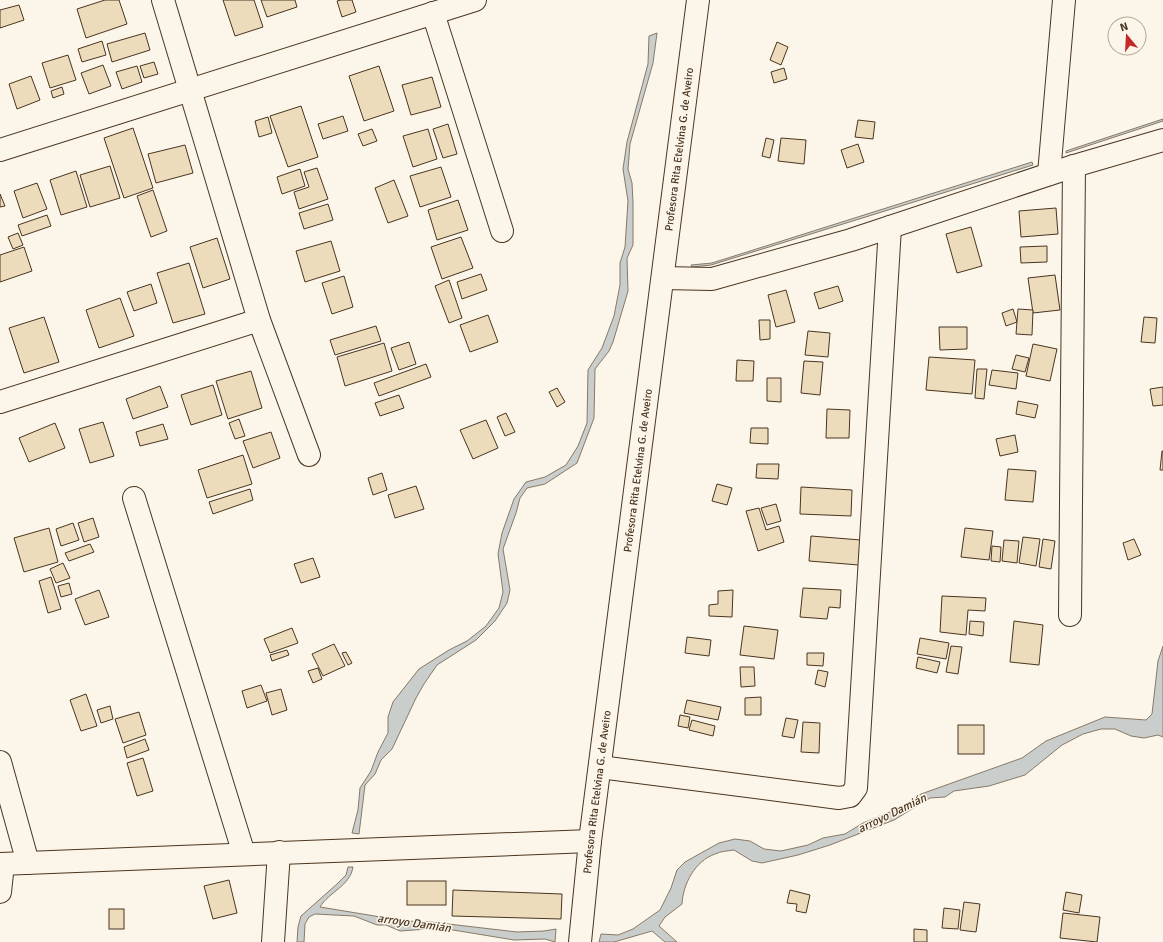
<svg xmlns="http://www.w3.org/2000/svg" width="1163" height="942" font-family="Signika,sans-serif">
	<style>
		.water { fill: #c9cecd; stroke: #887966 }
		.building { fill: #ecdcbc; stroke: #4a3520 }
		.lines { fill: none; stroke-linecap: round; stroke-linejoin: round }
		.minor-casing { stroke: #4a3520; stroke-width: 24 }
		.minor { stroke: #fbf6e9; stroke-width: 22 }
		.labels { text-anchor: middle; stroke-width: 3; stroke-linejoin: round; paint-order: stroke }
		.street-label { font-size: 11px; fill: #4a3520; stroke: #fbf6e9 }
		.water-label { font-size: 12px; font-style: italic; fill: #4a3520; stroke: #fbf6e9 }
	</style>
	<rect width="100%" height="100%" fill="#fbf6e9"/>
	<g class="water">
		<polygon points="657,33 653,63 630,144 628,169 632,183 633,202 633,245 627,258 628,291 613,342 609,351 595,369 594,418 577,463 545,484 527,488 520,498 516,513 503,549 510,590 507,603 495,621 476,640 437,665 424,684 416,698 392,749 381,760 375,774 365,785 359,834 352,833 358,810 360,788 371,771 378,752 388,733 388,717 393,702 419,669 449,650 467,641 486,626 499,608 503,592 498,554 502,533 514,499 526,482 545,477 566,465 578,446 587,423 588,370 602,348 614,316 620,285 620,263 625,247 628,201 623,169 627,142 648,64 649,36"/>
		<polygon points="1163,119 1163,121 1066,153 1066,151"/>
		<polygon points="1032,162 1033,165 711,265 692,267 691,265 712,263"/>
		<path d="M1163,646V737L1158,735L1144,738L1131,736L1115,729H1101L1083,734L1062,745L1025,775L989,786L954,791L945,797L930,798L894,820L830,845L798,855L762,863L752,861L734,850C728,851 721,851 715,854C695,861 683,884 682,904L665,917L659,926L677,942H665L652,931L614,942H599L601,934L618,935L633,929L660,910L671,888L677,870L685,862L719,843L735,839L750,841L764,849L781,851L808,845L823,838L845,834L863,823L902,807L921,794L1022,758L1046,741L1105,717L1146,720L1152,714L1158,661Z"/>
		<path d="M348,867H353C350,886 329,892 320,907L405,921L431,922L517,932L544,931L556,929L555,942L545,939L514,940L441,928L400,931L386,925H377L354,916L315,914L309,917L305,924L304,942H297L298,927L301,916L337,884L346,875Z"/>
	</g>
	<g class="building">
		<polygon points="105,0 119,0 127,24 86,38 77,9"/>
		<polygon points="223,0 254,0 263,27 235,36"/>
		<polygon points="261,0 295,0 297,7 267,17"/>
		<polygon points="341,0 352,0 356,12 342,17 337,1"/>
		<polygon points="19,5 24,20 0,28 0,10"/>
		<polygon points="145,33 150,50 112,62 107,44"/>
		<polygon points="102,41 106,55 82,62 78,49"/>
		<polygon points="777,42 788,47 781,65 770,60"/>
		<polygon points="68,55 76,80 50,88 42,63"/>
		<polygon points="154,62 158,74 144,78 140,66"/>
		<polygon points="103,65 111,86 89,94 81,73"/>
		<polygon points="137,66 142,82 122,89 116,72"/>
		<polygon points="379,66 394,111 364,121 349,76"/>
		<polygon points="784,68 787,79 774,83 771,72"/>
		<polygon points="31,76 40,100 17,109 9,84"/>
		<polygon points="432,77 441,107 411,115 402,85"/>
		<polygon points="62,87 64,94 53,98 51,91"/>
		<polygon points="301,106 318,157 288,167 270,116"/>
		<polygon points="343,116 348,131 323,139 318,124"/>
		<polygon points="268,117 272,133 259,137 255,121"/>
		<polygon points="858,120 875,122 873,139 855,137"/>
		<polygon points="448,124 457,154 443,158 433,129"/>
		<polygon points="133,128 153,188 124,198 104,138"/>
		<polygon points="372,129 377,141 363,146 358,134"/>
		<polygon points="428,129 437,159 413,167 403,136"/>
		<polygon points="766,138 774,140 770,158 762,156"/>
		<polygon points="781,138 806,140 804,164 778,161"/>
		<polygon points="858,144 864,162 847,168 841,150"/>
		<polygon points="185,145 193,173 156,183 148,154"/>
		<polygon points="110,166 120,198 90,207 80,175"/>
		<polygon points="441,167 451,197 420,207 410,176"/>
		<polygon points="317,168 328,199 299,209 294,192 309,187 304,172"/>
		<polygon points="300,169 305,186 282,194 277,177"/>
		<polygon points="76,171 87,207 61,215 50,180"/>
		<polygon points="394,180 408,216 388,223 375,188"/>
		<polygon points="37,183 47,209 23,218 14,191"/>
		<polygon points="153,190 167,231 151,237 137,196"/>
		<polygon points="0,194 5,206 0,207"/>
		<polygon points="458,200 468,230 437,240 428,210"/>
		<polygon points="328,204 333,220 304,229 299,213"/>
		<polygon points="1056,208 1058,234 1021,237 1019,211"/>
		<polygon points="47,215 51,226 22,236 18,225"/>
		<polygon points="971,227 982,266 957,273 946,234"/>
		<polygon points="18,233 23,245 13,249 8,237"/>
		<polygon points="461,237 473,268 442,279 431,247"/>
		<polygon points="217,238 230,279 203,288 190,247"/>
		<polygon points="331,241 340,271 305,282 296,251"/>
		<polygon points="1047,246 1047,262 1021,263 1020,247"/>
		<polygon points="24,247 32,271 0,282 0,255"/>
		<polygon points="189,263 205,314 173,323 157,273"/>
		<polygon points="481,274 487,290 462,299 457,282"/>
		<polygon points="1055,275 1060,310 1033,313 1028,278"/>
		<polygon points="344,276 353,307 332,314 322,283"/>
		<polygon points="449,280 462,318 449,323 435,286"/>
		<polygon points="151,284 157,303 134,311 127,292"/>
		<polygon points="838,286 843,301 819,309 814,293"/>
		<polygon points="786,290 795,322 776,327 768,295"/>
		<polygon points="120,298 134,336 99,348 86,310"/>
		<polygon points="1013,309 1017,322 1006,326 1002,313"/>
		<polygon points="1018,309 1033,310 1032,335 1016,334"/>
		<polygon points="488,315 498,342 470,352 460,325"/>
		<polygon points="44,317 59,362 24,373 9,328"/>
		<polygon points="1144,317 1157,318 1155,343 1141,342"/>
		<polygon points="759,320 770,320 770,339 760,340"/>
		<polygon points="376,326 381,341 335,355 330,340"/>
		<polygon points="939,327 967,327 967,349 940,350"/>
		<polygon points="808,331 830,333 828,357 805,355"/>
		<polygon points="409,342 416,364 399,370 391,348"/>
		<polygon points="384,343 392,371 345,386 337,357"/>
		<polygon points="1033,344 1057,349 1050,381 1026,376"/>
		<polygon points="1016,355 1029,358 1025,372 1012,369"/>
		<polygon points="929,357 975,360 972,394 926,390"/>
		<polygon points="737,360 754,361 753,381 736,381"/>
		<polygon points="804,361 823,362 820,395 801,393"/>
		<polygon points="426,364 431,377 379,396 374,383"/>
		<polygon points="977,369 987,369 984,399 975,398"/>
		<polygon points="992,370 1018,373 1016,389 989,385"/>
		<polygon points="251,371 262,408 228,419 216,381"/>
		<polygon points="767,378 781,378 781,402 767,401"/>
		<polygon points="213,385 222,415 191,425 181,395"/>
		<polygon points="160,386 168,407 133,419 126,399"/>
		<polygon points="1163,387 1163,405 1153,406 1150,389"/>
		<polygon points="557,388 565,402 557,407 549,392"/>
		<polygon points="399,395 404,408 380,416 375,403"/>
		<polygon points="1018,401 1038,405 1035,418 1016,414"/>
		<polygon points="827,409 850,410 849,438 826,438"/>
		<polygon points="506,413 515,432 505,436 497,417"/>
		<polygon points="239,419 245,436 235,439 229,423"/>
		<polygon points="486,420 498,448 473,459 460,430"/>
		<polygon points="103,422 114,456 90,463 79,429"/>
		<polygon points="55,423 65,448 29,462 19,438"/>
		<polygon points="163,424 168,439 140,446 136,432"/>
		<polygon points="751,428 768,428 768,444 750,443"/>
		<polygon points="271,432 280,458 253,468 243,441"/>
		<polygon points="1015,435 1018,452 1000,456 996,439"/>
		<polygon points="1162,451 1163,451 1163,470 1160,470"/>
		<polygon points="243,455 252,484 207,498 198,470"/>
		<polygon points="757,464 779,464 778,479 756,478"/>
		<polygon points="1008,469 1036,471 1033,502 1005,500"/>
		<polygon points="382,473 387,490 373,495 368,478"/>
		<polygon points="717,484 732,488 727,505 712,501"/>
		<polygon points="416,486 424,509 395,518 388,495"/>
		<polygon points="801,487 852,490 851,516 800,514"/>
		<polygon points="250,489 253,500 213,514 209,502"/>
		<polygon points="776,504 781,521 767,525 761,508"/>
		<polygon points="759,508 766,530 779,526 784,542 758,551 746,511"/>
		<polygon points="93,518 99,537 84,542 78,523"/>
		<polygon points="73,523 79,540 61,546 56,529"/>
		<polygon points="49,528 58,562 24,572 14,538"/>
		<polygon points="965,528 993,531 989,560 961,557"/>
		<polygon points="811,536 861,540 859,565 809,561"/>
		<polygon points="1023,537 1040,539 1036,566 1019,563"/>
		<polygon points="1043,539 1055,541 1051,569 1039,567"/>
		<polygon points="1134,539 1141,555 1128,560 1123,543"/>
		<polygon points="1004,540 1019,541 1017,563 1002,561"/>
		<polygon points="90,544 94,552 69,561 65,553"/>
		<polygon points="992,546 1001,547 1000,562 991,561"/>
		<polygon points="313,558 320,577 301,583 294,564"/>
		<polygon points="63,563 70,578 56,583 50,569"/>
		<polygon points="51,577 61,609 48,613 39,581"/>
		<polygon points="69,583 72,594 61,597 58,586"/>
		<polygon points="803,588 841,590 840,608 829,607 827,619 800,617"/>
		<polygon points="99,590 109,617 85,625 75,599"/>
		<polygon points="733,590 732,617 709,616 709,605 718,604 718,591"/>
		<polygon points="942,596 986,598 985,611 968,610 966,635 940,632"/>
		<polygon points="970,621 984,622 983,636 969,634"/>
		<polygon points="1014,621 1043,625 1039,665 1010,662"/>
		<polygon points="744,626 778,630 774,659 740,655"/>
		<polygon points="292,628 298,643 270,653 264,639"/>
		<polygon points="687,637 711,640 709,656 685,653"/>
		<polygon points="920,638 949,643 946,659 917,654"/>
		<polygon points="334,644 345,666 323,676 312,654"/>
		<polygon points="951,646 962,647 958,674 946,672"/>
		<polygon points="287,650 289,655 272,661 270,655"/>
		<polygon points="346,652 352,663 348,665 342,653"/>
		<polygon points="807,653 824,653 823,666 807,665"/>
		<polygon points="918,657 940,662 937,673 916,668"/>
		<polygon points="740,667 754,667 755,686 741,687"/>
		<polygon points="318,668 322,679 313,683 308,671"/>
		<polygon points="818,670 828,672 825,687 815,684"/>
		<polygon points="261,685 267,701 247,708 242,691"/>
		<polygon points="281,689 287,710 272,715 266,693"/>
		<polygon points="86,694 97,726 81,731 70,700"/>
		<polygon points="761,697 761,715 745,715 745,698"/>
		<polygon points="687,700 721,707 718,720 684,713"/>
		<polygon points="110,706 113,719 101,723 97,710"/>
		<polygon points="139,712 146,735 123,743 115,719"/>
		<polygon points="680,715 690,717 688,728 678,726"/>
		<polygon points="786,718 798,720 794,738 782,736"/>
		<polygon points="692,720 715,726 713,736 689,730"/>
		<polygon points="803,722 820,723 819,753 801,752"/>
		<rect x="958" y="725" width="26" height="29"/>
		<polygon points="145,739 149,750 127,758 124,747"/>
		<polygon points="143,758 153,791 137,796 127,763"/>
		<polygon points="229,880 237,913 213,919 204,886"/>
		<rect x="407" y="881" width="39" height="24"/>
		<polygon points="453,890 562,894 561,919 452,916"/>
		<polygon points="790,890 810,895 806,913 796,911 797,904 787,903"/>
		<polygon points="1066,892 1082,895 1079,913 1063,910"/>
		<polygon points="964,902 980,904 976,932 960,930"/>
		<polygon points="944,908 960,910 958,929 942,928"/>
		<rect x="109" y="909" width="15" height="20"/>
		<polygon points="1063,913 1100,917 1097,942 1060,938"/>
		<polygon points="914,929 927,930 927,942 914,942"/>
	</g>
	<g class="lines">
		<defs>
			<g id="minor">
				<polyline points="163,0 259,320 309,455"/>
				<polyline points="433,13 502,231"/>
				<polyline points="0,150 475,0"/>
				<polyline points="1049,174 1064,0"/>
				<polyline points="663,278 712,279 851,240 1074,166 1163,140"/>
				<polyline points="0,402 259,320"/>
				<polyline points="134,498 244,854"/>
				<polyline points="1070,615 1074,166"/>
				<polyline points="0,762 28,863"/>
				<polyline points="600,767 839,798 850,796 856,788 890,227"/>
				<polyline points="0,864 590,841"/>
				<polyline points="0,892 3,864"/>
				<polyline points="273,942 279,852"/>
				<path id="s1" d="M580,942L590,841L698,0"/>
			</g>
		</defs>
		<use href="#minor" class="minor-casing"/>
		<use href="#minor" class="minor"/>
	</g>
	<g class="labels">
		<g class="street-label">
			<text dy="4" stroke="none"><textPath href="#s1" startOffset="799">Profesora Rita Etelvina G. de Aveiro</textPath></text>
			<text dy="4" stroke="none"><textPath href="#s1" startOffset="475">Profesora Rita Etelvina G. de Aveiro</textPath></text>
			<text dy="4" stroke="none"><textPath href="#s1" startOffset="151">Profesora Rita Etelvina G. de Aveiro</textPath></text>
		</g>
		<g class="water-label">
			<text transform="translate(892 813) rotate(-26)" y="4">arroyo Damián</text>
			<text transform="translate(414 923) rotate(8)" y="4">arroyo Damián</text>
		</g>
	</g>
	<g transform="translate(1127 36) rotate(342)"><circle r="19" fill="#fbf6e9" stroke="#b4a999"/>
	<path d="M0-3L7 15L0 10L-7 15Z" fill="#c62828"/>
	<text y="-6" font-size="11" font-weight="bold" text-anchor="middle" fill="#4a3520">N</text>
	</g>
</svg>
